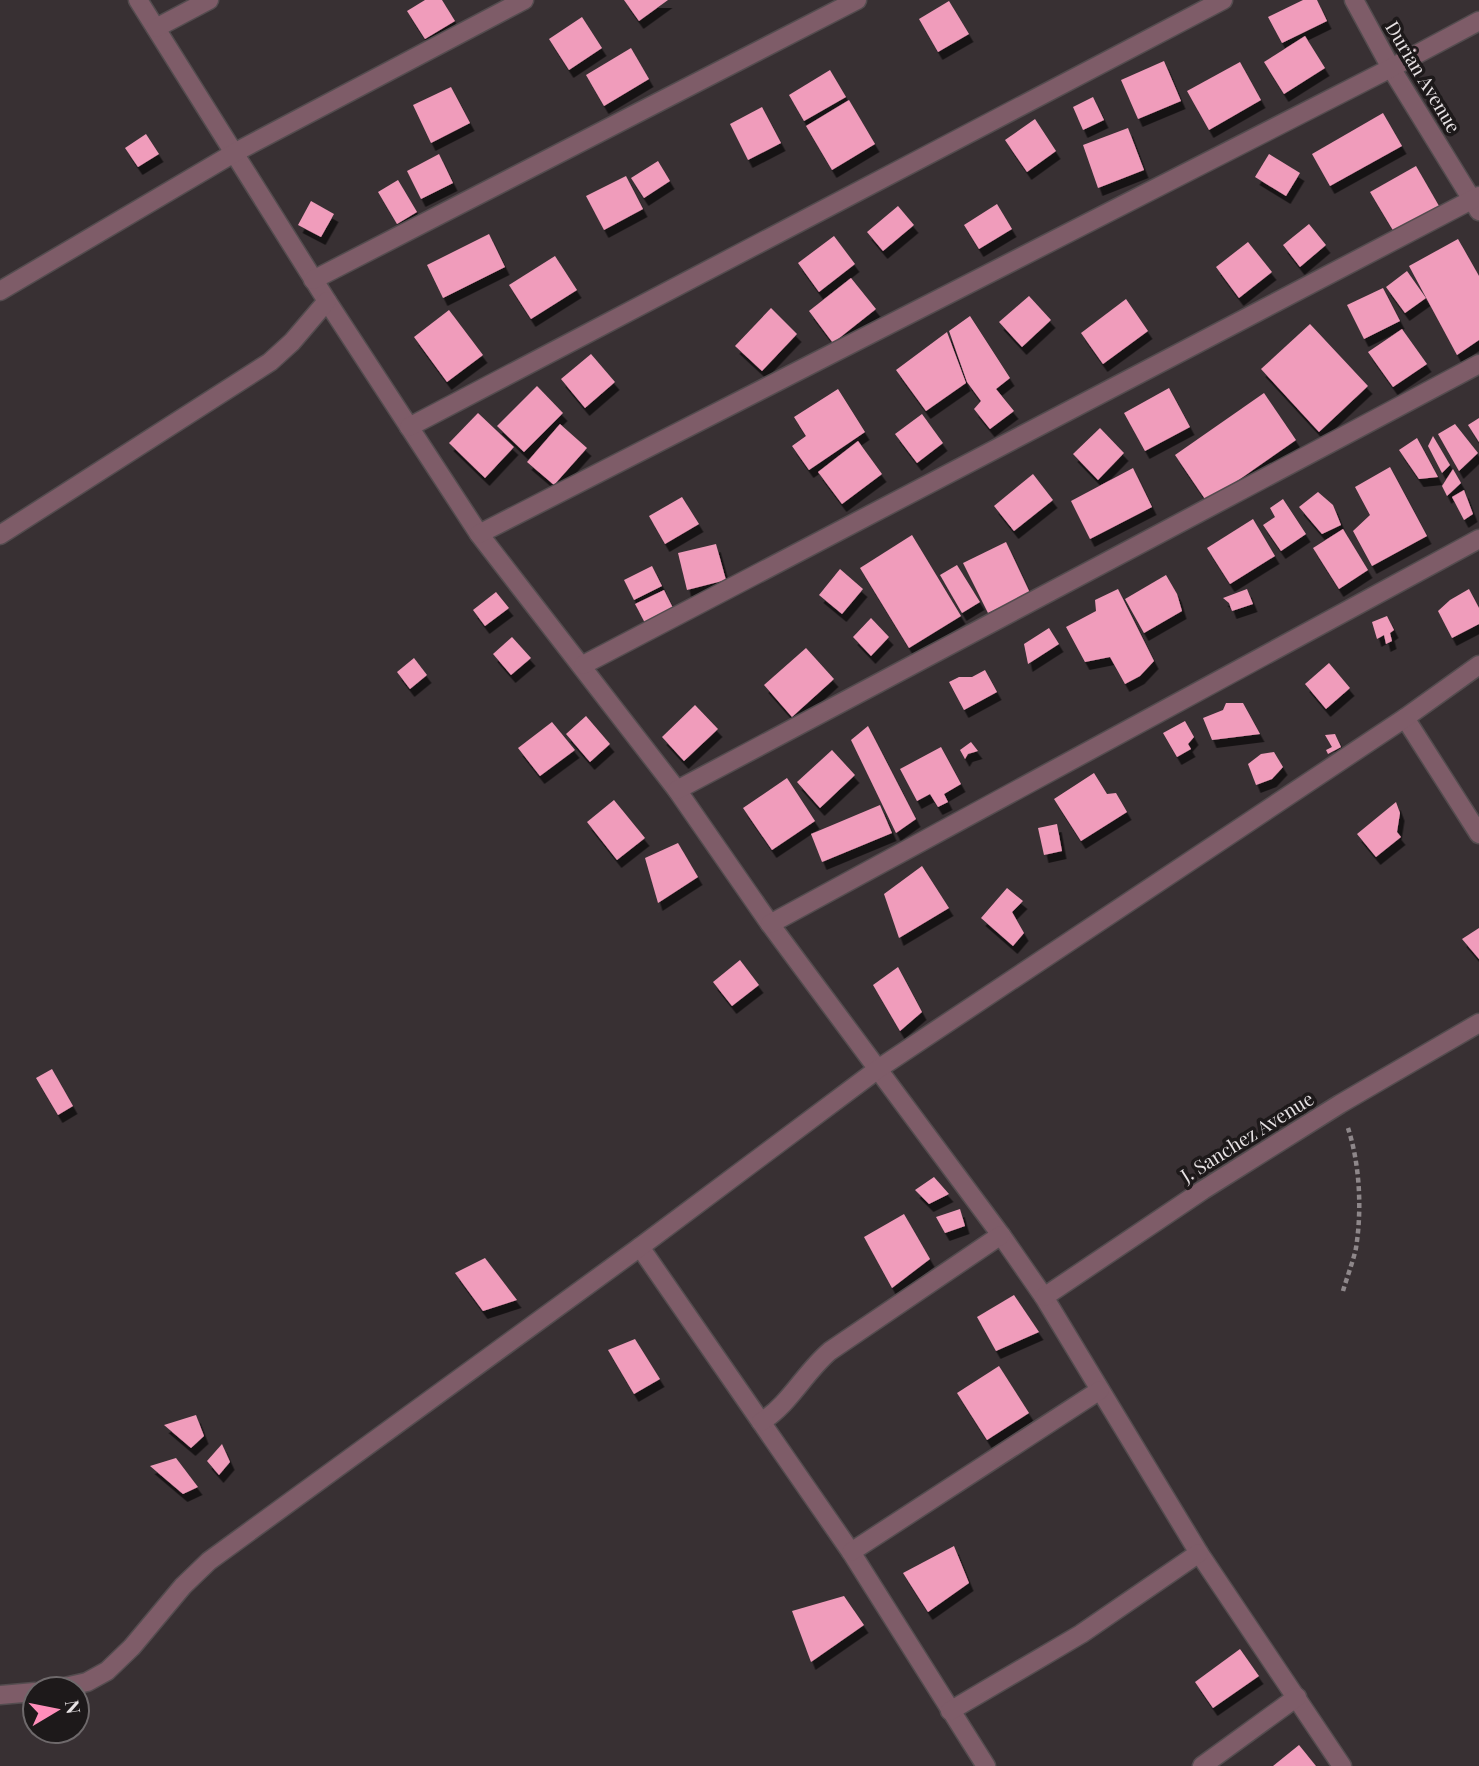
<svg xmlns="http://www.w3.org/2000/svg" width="1479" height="1766" font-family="'Playfair Display',serif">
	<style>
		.building { fill: #f09cbb; filter: url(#shadow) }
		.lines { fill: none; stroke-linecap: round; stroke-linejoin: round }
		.minor-casing { stroke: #544c4f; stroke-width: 21 }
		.path { stroke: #8e878a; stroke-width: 4.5; stroke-dasharray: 5 3.5; stroke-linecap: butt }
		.minor { stroke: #7e5c68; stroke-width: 18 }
		.labels { text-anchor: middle; stroke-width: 7; stroke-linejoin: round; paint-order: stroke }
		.street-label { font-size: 19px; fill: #e7e2e4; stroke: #1d191a }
	</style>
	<defs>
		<filter id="shadow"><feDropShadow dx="4.5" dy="8" stdDeviation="0" flood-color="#0009"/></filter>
	</defs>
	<rect width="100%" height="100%" fill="#383033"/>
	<g class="building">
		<polygon points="425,0 442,0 455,21 425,39 407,11"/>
		<polygon points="624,0 668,0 639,21"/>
		<polygon points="1303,0 1317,0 1327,21 1282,43 1268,17"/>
		<polygon points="949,1 969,34 938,52 919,19"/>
		<polygon points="582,17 602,48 569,70 549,39"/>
		<polygon points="1305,36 1325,68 1284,94 1264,62"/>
		<polygon points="631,48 649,79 604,106 586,75"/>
		<polygon points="1164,61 1181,101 1138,119 1121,80"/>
		<polygon points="1240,62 1261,100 1209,130 1187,91"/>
		<polygon points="830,70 846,97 804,121 789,95"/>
		<polygon points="451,87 470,123 431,143 413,105"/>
		<polygon points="1093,97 1104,120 1083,130 1073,107"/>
		<polygon points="849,100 875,144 832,170 806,126"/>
		<polygon points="762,107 781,143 748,160 730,124"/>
		<polygon points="1383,113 1402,146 1330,186 1312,154"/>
		<polygon points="1035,119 1056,151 1027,172 1005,140"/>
		<polygon points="1128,128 1144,170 1098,188 1083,145"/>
		<polygon points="146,134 159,154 138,167 125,148"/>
		<polygon points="439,154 453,183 421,199 407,171"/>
		<polygon points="1269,154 1300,173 1286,196 1255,177"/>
		<polygon points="658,161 670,181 644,198 631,178"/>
		<polygon points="1416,166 1439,206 1394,232 1370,192"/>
		<polygon points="626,176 643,209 604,230 586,196"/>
		<polygon points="398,180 417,212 397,224 378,192"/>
		<polygon points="311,201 334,214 321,237 298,225"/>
		<polygon points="997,204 1012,229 979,249 964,225"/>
		<polygon points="898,206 914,225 883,251 867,232"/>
		<polygon points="1309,224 1326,245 1300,267 1283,245"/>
		<polygon points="489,234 505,267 443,298 427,265"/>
		<polygon points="834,236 855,264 819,292 798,263"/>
		<polygon points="1458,239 1479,276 1479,340 1457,355 1409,266"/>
		<polygon points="1248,242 1272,272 1239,298 1216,267"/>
		<polygon points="555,256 577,290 531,319 509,285"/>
		<polygon points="1407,271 1426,298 1405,313 1386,287"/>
		<polygon points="851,278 876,309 833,343 809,311"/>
		<polygon points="1383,288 1400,321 1364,339 1347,305"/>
		<polygon points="1029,296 1051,320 1022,347 999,322"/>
		<polygon points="1126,299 1148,331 1103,364 1081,333"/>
		<polygon points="771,308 797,334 762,371 735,346"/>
		<polygon points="449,310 483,355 447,382 414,337"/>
		<polygon points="970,316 1010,378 996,389 1014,411 990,429 974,409 981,401 967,382 949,331"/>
		<polygon points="1310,324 1368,386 1319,432 1261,369"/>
		<polygon points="1402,329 1427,364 1393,387 1368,352"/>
		<polygon points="947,332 966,383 926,411 896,370"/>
		<polygon points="591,354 615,382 585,408 561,379"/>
		<polygon points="537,386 563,413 524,452 497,426"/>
		<polygon points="1169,388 1190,427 1145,451 1124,413"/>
		<polygon points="838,389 865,432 809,470 792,446 806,436 794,417"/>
		<polygon points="1264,393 1296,440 1207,502 1175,455"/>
		<polygon points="478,413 514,447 485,478 449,443"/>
		<polygon points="922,414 943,443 917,463 895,434"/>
		<polygon points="1479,418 1479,442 1468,425"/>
		<polygon points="560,424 587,448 554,485 527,462"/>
		<polygon points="1455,424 1478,453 1459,471 1438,434"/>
		<polygon points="1100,428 1124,453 1098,480 1073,454"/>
		<polygon points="1433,436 1450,465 1442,473 1428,446"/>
		<polygon points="1417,438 1438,477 1419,479 1399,450"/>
		<polygon points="858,441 882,474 842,504 818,472"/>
		<polygon points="1390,467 1427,536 1372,566 1353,531 1370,515 1355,487"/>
		<polygon points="1133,468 1152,507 1090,539 1071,501"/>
		<polygon points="1453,469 1461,483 1447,496 1442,486"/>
		<polygon points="1033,474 1053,500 1014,531 994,506"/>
		<polygon points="1464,490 1473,514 1464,520 1452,497"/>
		<polygon points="1318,492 1333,505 1341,525 1322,534 1299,507"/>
		<polygon points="682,497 699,524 665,544 649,516"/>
		<polygon points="1283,499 1306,534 1281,551 1263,525 1275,517 1270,508"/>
		<polygon points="1253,519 1275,556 1230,584 1207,548"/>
		<polygon points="1343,529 1368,570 1339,589 1313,548"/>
		<polygon points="912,535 961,616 909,648 860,568"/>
		<polygon points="1006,542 1030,593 988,613 963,563"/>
		<polygon points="716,544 726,580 687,590 678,553"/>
		<polygon points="957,565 980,602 962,613 940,575"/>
		<polygon points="652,566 662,586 634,600 624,580"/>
		<polygon points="840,569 863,589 842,614 819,595"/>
		<polygon points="1166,575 1177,594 1182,611 1144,633 1125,599"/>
		<polygon points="1118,589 1154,661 1140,676 1125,684 1110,657 1085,662 1066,627 1096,611 1095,600"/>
		<polygon points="1247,589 1253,604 1232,611 1229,603 1223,598"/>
		<polygon points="1469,589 1479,608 1479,624 1452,638 1438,611 1450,600"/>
		<polygon points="664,590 673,608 645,623 635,604"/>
		<polygon points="496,592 509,608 485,626 473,610"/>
		<polygon points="1387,616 1394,630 1390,633 1392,641 1386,644 1384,635 1377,639 1372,622"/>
		<polygon points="871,618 889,637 871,656 853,637"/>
		<polygon points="1049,628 1059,644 1028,664 1024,644"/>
		<polygon points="512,637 531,658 511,675 493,654"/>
		<polygon points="806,648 834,679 792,717 764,685"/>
		<polygon points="414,658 427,675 410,689 397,672"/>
		<polygon points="1329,663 1350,688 1326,709 1305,684"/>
		<polygon points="985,670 997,692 964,710 949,682 959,677 972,677"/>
		<polygon points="1226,703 1243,703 1260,734 1212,740 1203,718 1223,710"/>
		<polygon points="695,705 718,729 684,761 662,737"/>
		<polygon points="586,716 610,744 590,762 566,734"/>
		<polygon points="1185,721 1194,737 1188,744 1191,749 1177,757 1163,733"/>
		<polygon points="552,722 575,750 540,776 518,748"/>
		<polygon points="868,726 916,819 896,833 851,740"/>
		<polygon points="1335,734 1341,747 1328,754 1326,750 1332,747 1325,735"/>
		<polygon points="971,742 978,751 968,754 965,759 960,750"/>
		<polygon points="941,747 961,784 944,794 948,802 938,807 930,794 917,801 900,769"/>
		<polygon points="832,750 855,775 820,808 797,782"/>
		<polygon points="1274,752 1283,767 1272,779 1256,785 1248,764 1261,754"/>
		<polygon points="1094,773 1107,794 1116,793 1127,812 1081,841 1054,799"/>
		<polygon points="787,778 815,821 772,850 743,808"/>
		<polygon points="614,800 645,838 617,860 587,822"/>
		<polygon points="1396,802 1400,813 1397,832 1401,837 1376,857 1357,834"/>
		<polygon points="880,805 892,833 822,862 811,834"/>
		<polygon points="1057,824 1062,851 1044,855 1038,828"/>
		<polygon points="678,843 698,877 658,903 645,858"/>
		<polygon points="922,866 949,908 899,938 884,894"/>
		<polygon points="1007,888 1023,901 1012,912 1024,933 1013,946 981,918"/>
		<polygon points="1479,928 1479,959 1462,939"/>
		<polygon points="740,960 759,985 732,1006 713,982"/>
		<polygon points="898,967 922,1012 900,1031 873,985"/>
		<polygon points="52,1069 73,1106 58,1115 36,1078"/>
		<polygon points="934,1177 949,1194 929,1204 915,1190"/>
		<polygon points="960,1209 965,1226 945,1233 936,1217"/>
		<polygon points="904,1214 930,1259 892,1288 864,1237"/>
		<polygon points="485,1258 517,1300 483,1311 455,1273"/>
		<polygon points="1014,1295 1039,1332 996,1351 977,1317"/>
		<polygon points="635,1339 660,1379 634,1394 608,1350"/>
		<polygon points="999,1366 1029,1413 987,1440 957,1393"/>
		<polygon points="196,1415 204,1436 191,1448 164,1425"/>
		<polygon points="222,1444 230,1462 219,1475 207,1461"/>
		<polygon points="176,1458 198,1487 183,1494 150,1466"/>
		<polygon points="954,1546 969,1583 928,1612 903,1573"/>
		<polygon points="844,1596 864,1625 811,1662 792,1611"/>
		<polygon points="1240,1649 1259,1676 1213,1708 1195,1682"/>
		<polygon points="1299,1745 1316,1766 1273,1766"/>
	</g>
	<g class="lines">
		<defs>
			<g id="minor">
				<polyline points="138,0 327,301 479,534 677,790 770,924 1001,1235 1044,1297 1199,1553 1342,1766"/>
				<polyline points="1354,0 1391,68 1479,211"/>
				<polyline points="156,28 209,0"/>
				<polyline points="313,280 857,0"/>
				<polyline points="0,291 234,153 524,0"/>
				<polyline points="409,427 1223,0"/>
				<polyline points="479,534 1391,68 1479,21"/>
				<polyline points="0,535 270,362 292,342 327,301"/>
				<polyline points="583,665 1479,196"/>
				<polyline points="1405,718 1479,834"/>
				<polyline points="677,790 1479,364"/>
				<polyline points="770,924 1479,539"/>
				<polyline points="640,1247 851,1552 986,1766"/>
				<polyline points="1044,1297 1203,1190 1340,1104 1479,1023"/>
				<path d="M761,1422C790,1404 804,1373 830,1351L1001,1235"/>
				<polyline points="851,1552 1100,1390"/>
				<polyline points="56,1689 87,1682 107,1671 132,1647 183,1586 209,1561 640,1247 878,1069 1405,718 1479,665"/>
				<polyline points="0,1695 35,1692"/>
				<polyline points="950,1711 1081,1634 1199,1553"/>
				<polyline points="1202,1766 1297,1697"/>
			</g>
		</defs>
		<use href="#minor" class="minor-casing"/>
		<path class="path" d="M1343,1291C1347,1277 1353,1262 1356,1248C1362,1210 1360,1165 1348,1128"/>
		<use href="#minor" class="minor"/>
	</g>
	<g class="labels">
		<g class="street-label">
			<text transform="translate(1423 77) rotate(59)" y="7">Durian Avenue</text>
			<text transform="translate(1247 1137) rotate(-32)" y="7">J. Sanchez Avenue</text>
		</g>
	</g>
	<g transform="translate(56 1710) rotate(80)"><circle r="33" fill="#1d191a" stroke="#6e696b" stroke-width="2"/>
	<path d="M0-5L12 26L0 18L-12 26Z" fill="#ff8eba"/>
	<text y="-10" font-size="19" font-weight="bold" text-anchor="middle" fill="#e7e2e4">N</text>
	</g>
</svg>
